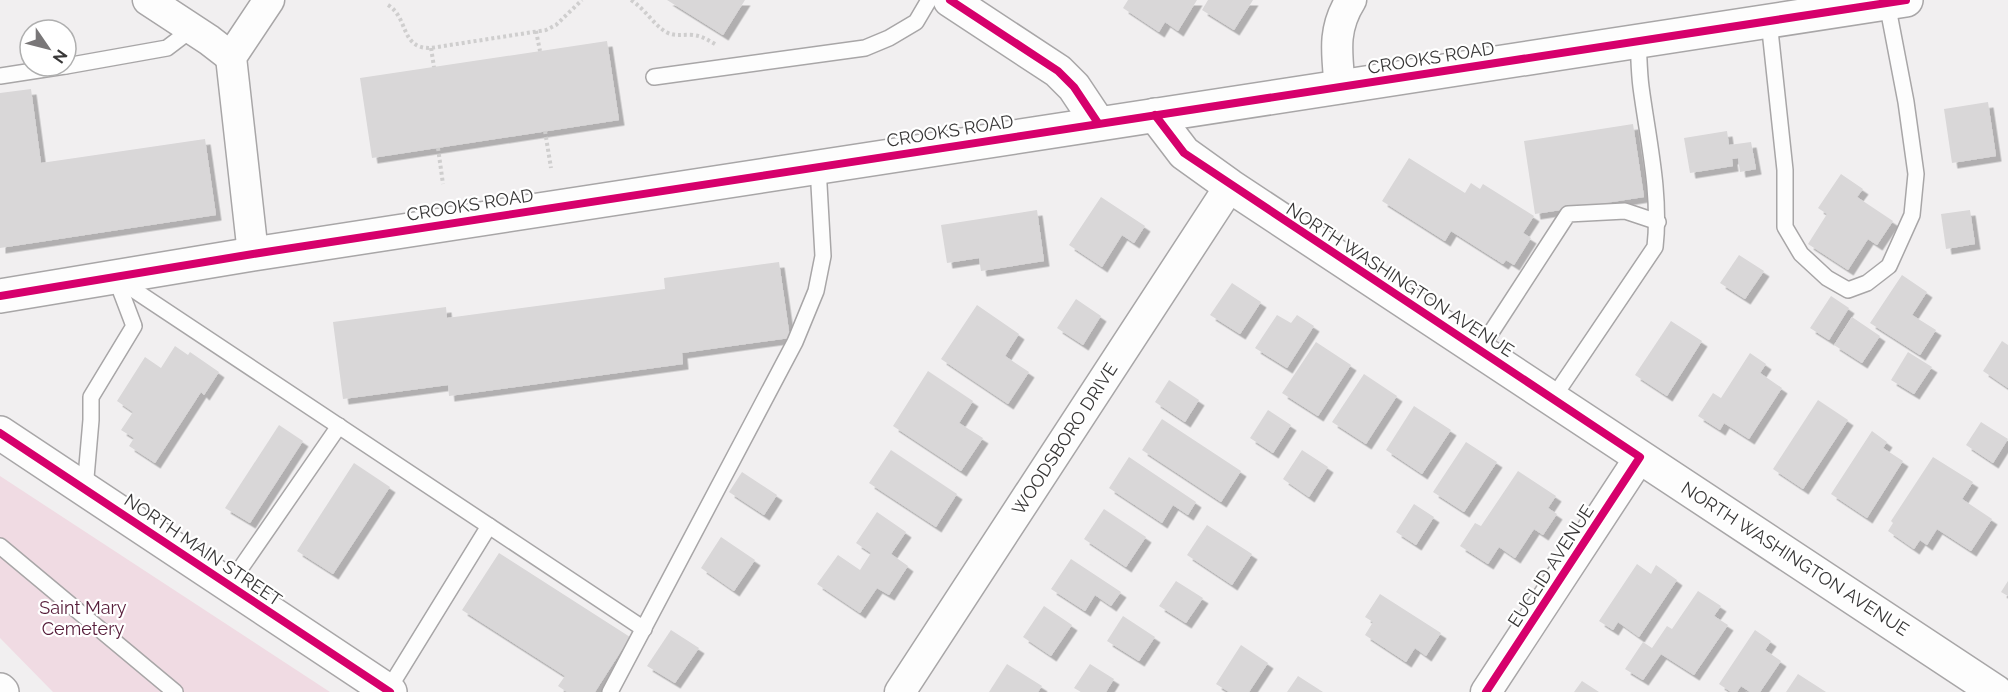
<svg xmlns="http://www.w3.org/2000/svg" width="2008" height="692" font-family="Raleway,sans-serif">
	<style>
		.green { fill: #f0dbe3 }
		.building { fill: #d9d7d8; filter: url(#shadow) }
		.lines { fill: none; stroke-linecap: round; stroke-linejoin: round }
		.service-casing { stroke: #a8a6a7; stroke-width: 18 }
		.minor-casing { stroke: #a8a6a7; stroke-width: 33 }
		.tertiary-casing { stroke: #a8a6a7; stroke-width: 36 }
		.secondary-casing { stroke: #a8a6a7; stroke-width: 36 }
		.path { stroke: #cfcece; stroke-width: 4; stroke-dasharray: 3 3; stroke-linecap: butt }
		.service { stroke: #fdfdfd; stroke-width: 15 }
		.minor { stroke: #fdfdfd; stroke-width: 30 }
		.tertiary { stroke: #fdfdfd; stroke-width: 33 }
		.secondary { stroke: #fdfdfd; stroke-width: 33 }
		.cycleway-casing { stroke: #fff; stroke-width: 11 }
		.cycleway { stroke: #d6006c; stroke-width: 8 }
		.labels { text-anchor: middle; stroke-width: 4.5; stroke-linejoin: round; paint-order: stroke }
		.street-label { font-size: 18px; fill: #383737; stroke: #fff }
		.park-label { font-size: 18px; fill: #561c39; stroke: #fff }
	</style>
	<defs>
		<filter id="shadow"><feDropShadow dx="5.5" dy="5.5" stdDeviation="0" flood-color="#0004"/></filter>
	</defs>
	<rect width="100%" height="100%" fill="#f1eff0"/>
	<polygon class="green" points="0,476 330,692 53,692 0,638"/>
	<g class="building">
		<polygon points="667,0 745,0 723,35"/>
		<polygon points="1128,0 1197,0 1178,31 1165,22 1159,32 1123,8"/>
		<polygon points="1208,0 1253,0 1234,30 1202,10"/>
		<polygon points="607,41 619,120 372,158 360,78"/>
		<polygon points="31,89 41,163 205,139 216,215 0,248 0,93"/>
		<polygon points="1988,102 1996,156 1952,163 1944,109"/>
		<polygon points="1633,124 1644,197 1535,214 1524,141"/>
		<polygon points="1727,131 1729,145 1751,142 1756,169 1740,172 1738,158 1732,159 1733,166 1690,173 1684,138"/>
		<polygon points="1409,158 1465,193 1471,183 1480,189 1483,184 1534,216 1523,233 1531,238 1514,265 1506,260 1503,264 1451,231 1445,241 1382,201"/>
		<polygon points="1841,174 1863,189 1857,197 1893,221 1877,245 1868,239 1848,270 1808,244 1827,214 1818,208"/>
		<polygon points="1101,197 1145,226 1134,243 1122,235 1102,267 1069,245"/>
		<polygon points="1037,210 1044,261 981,271 979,258 947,263 941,225"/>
		<polygon points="1970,210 1975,244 1946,249 1941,214"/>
		<polygon points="1739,255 1764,271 1745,299 1720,283"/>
		<polygon points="779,262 790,338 682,353 683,364 449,396 448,385 343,399 333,322 446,307 447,318 665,289 664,278"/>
		<polygon points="1902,275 1927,292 1912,315 1936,330 1920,355 1870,323"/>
		<polygon points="1232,283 1261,302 1240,334 1210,315"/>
		<polygon points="1831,296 1849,308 1829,340 1810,328"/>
		<polygon points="1076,299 1101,316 1083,345 1057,328"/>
		<polygon points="977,305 1019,334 1005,356 1029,372 1008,404 941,359"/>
		<polygon points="1277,315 1291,323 1297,315 1314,326 1287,368 1255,348"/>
		<polygon points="1852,317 1880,336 1862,363 1834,345"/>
		<polygon points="1671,321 1702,341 1667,396 1635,375"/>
		<polygon points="2002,341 2008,345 2008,388 1983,371"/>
		<polygon points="1316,342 1351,365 1318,416 1282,393"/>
		<polygon points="175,346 188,355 190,352 219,372 204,395 201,392 155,463 129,446 134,438 121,430 133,412 117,401 145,357 161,368"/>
		<polygon points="1908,352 1932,367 1914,394 1891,380"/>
		<polygon points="1750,353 1766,364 1760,373 1782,388 1749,439 1724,423 1720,430 1698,416 1713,393 1721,398"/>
		<polygon points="928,371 973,401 959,423 983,438 961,471 893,426"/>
		<polygon points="1364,374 1397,396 1366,444 1332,422"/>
		<polygon points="1169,380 1199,400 1185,422 1155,402"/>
		<polygon points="1818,400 1848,420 1803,489 1773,469"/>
		<polygon points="1414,406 1451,430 1422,474 1386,450"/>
		<polygon points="1268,410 1291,425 1273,453 1250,438"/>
		<polygon points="1162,419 1241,471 1221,502 1142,450"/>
		<polygon points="1981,422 2008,439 1993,463 1966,445"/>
		<polygon points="279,425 303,441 250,523 225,508"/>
		<polygon points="1872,431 1887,442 1883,448 1903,461 1867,518 1831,494"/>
		<polygon points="1466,442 1497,462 1464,512 1433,492"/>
		<polygon points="891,450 957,494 936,527 869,483"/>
		<polygon points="1302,450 1328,467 1309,497 1283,479"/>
		<polygon points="1129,457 1196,502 1188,515 1173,505 1162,523 1109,488"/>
		<polygon points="1933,457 1973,482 1962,499 1992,519 1971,551 1937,529 1927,545 1920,540 1914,549 1888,531 1893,523 1891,521"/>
		<polygon points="354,463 390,487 333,574 297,551"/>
		<polygon points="1518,471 1556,496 1548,508 1557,514 1543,535 1534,529 1515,558 1499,547 1488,564 1460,546 1475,523 1481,526"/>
		<polygon points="742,472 777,495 764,515 729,492"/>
		<polygon points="1414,504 1434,517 1416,545 1396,532"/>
		<polygon points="1104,509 1146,537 1126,567 1084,539"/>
		<polygon points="877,512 906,532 891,554 908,566 889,595 877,588 860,613 817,584 838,555 860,570 871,553 856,543"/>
		<polygon points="1207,525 1252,554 1232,585 1187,555"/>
		<polygon points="721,537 755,560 734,591 701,568"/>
		<polygon points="499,553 630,637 595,692 567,692 558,686 565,676 462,610"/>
		<polygon points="1071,559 1121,592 1111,606 1095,595 1085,611 1051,589"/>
		<polygon points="1637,564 1651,574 1656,565 1677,580 1639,637 1618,622 1613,630 1599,621"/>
		<polygon points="1176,581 1203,598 1186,623 1159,606"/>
		<polygon points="2008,581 2008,596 2001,592"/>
		<polygon points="1698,591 1721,606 1714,616 1728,625 1694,675 1661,654 1643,680 1625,669 1643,642 1652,648 1667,626 1672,629"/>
		<polygon points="1380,594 1441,633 1426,656 1415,648 1406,662 1365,635 1373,622 1365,617"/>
		<polygon points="1044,606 1072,625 1051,656 1023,637"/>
		<polygon points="1123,616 1155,637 1139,661 1107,641"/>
		<polygon points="671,630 699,648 675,683 647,666"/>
		<polygon points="1755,630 1771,641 1765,650 1781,661 1760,692 1750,692 1741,686 1737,692 1731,692 1719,684"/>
		<polygon points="1241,645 1268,663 1249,692 1229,692 1216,684"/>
		<polygon points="1007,664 1042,686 1038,692 989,692"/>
		<polygon points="1090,664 1114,679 1106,692 1081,692 1074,688"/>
		<polygon points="1798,674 1826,692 1786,692"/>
		<polygon points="1298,676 1323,692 1287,692"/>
		<polygon points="1582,681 1599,692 1574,692"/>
	</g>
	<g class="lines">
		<defs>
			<g id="service">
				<polyline points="1769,21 1785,170 1785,227 1801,254 1827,278 1848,290 1867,283 1889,266 1912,215 1916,174 1906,102 1887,3"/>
				<polyline points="66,66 167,48 192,29"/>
				<polyline points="0,76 65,66"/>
				<polyline points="654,77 865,48 889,38 916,22 929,0"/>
				<polyline points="119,280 644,629"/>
				<polyline points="1479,351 1568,214 1625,211 1658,222"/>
				<path d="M1553,398L1655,247C1661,194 1648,140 1641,87C1639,72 1639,56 1638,41"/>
				<polyline points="85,489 91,420 91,397 134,326 115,276"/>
				<polyline points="0,546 175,692"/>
				<polyline points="229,585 339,426"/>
				<polyline points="388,690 489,526"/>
				<polyline points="610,692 795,342 816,291 823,256 818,167"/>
			</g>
			<g id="minor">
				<polyline points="148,0 209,40 231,57"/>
				<path d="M1340,88C1337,54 1332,30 1351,0"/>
				<polyline points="253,254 231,57 269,0"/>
				<polyline points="900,692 1230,186"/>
				<polyline points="1486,692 1640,457"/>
			</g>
			<g id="tertiary">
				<polyline points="950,0 1058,71 1074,87 1098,123"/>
				<polyline points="1155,115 1184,153 1230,186 1996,692"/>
			</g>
			<g id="secondary">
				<polyline points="0,296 253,254 1906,0"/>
				<polyline points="0,433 390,692"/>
				<polyline points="0,690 2,692"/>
			</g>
		</defs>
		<use href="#service" class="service-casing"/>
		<use href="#minor" class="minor-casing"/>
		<use href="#tertiary" class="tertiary-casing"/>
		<use href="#secondary" class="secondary-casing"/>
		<g class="path">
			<path d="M631,0C646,10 653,24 666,32C675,37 683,34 693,35C702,36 708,40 715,44"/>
			<path d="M388,5C409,18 400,49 431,48L546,30L556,25L582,0"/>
			<polyline points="536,31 540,51"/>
			<polyline points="431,48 434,67"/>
			<polyline points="545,131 551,168"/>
			<polyline points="438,148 443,184"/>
		</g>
		<use href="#service" class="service"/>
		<use href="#minor" class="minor"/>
		<use href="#tertiary" class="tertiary"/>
		<use href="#secondary" class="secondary"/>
		<defs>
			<g id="cycleway">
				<polyline points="950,0 1058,71 1074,87 1098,123"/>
				<polyline points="1155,115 1184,153 1640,457 1486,692"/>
				<polyline points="0,296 253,254 1906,0"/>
				<polyline points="0,433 390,692"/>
			</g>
		</defs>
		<use href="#cycleway" class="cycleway-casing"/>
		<use href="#cycleway" class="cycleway"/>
	</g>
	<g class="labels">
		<g class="street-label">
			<text transform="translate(1431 58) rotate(-9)" y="6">CROOKS ROAD</text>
			<text transform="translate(950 131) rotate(-9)" y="6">CROOKS ROAD</text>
			<text transform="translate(470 205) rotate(-9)" y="6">CROOKS ROAD</text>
			<text transform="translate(1400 280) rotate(33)" y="6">NORTH WASHINGTON AVENUE</text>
			<text transform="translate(1065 439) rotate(-57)" y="6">WOODSBORO DRIVE</text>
			<text transform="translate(203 550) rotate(34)" y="6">NORTH MAIN STREET</text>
			<text transform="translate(1795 559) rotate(33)" y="6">NORTH WASHINGTON AVENUE</text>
			<text transform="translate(1551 566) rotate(-57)" y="6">EUCLID AVENUE</text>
		</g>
		<g class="park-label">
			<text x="83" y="614">Saint Mary<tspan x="83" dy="21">Cemetery</tspan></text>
		</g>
	</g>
	<g transform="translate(48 48) rotate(125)"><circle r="28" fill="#ffffff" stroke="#afafaf" stroke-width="1.5"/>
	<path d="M0-4.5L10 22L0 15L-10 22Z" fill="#797778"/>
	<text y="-9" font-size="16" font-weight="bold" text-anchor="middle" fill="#383737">N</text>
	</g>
</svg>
